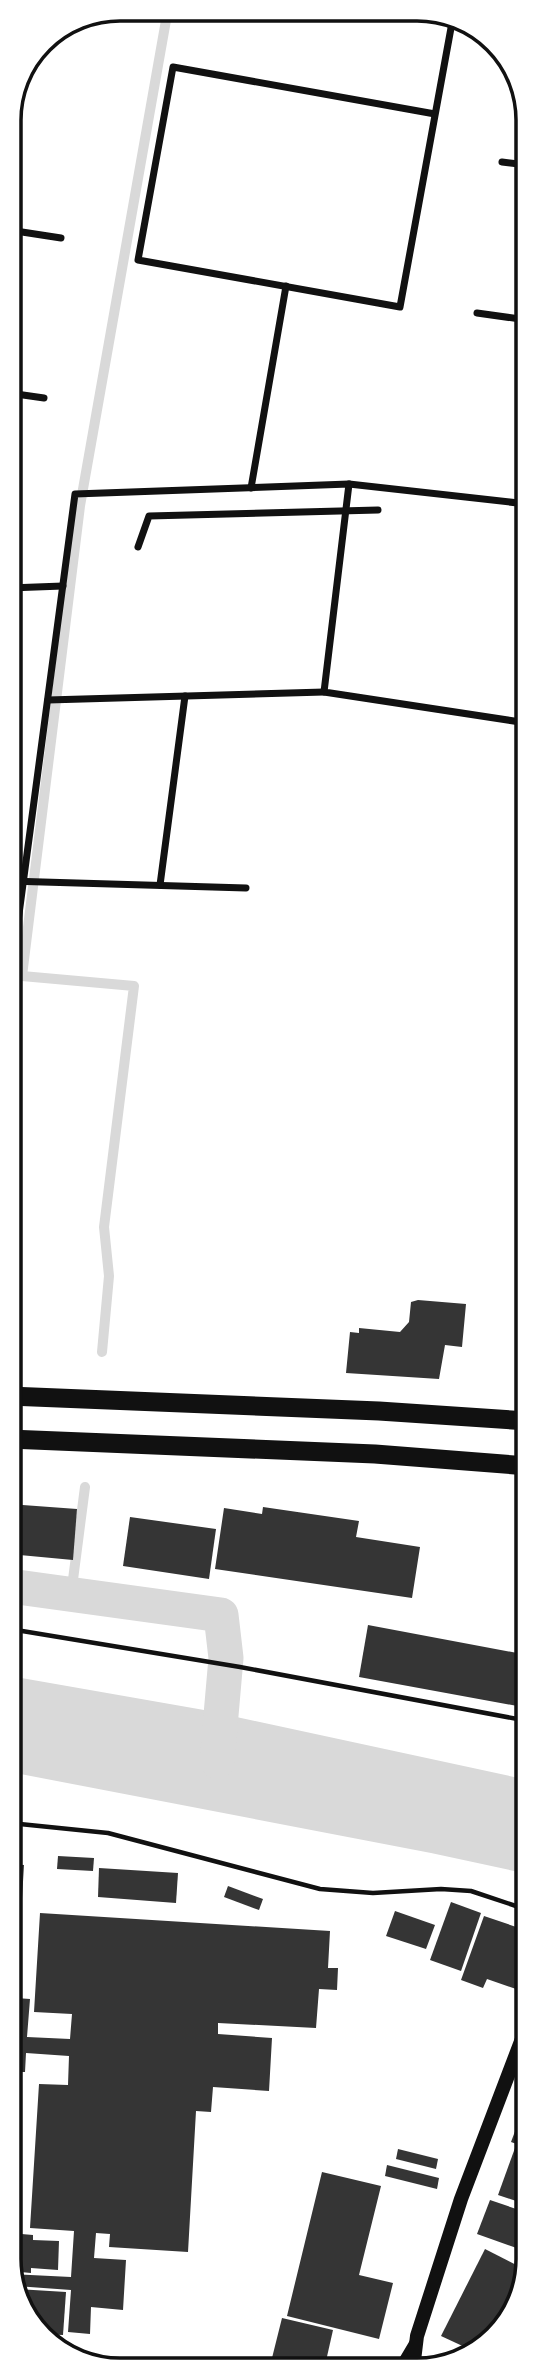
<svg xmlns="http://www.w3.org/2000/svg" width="537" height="2379" font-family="'DejaVu Sans',sans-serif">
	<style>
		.water { fill: #d9d9d9 }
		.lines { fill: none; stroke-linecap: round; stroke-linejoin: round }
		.stream { stroke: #d9d9d9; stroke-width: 10 }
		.canal { stroke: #d9d9d9; stroke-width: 35 }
		.building { fill: #353535 }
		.path { stroke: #111; stroke-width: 4.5 }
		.minor { stroke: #111; stroke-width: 7 }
		.secondary { stroke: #111; stroke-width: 14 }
		.trunk { stroke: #111; stroke-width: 19 }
		.rim { fill: none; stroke: #111; stroke-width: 3.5 }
	</style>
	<rect width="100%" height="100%" fill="#fff"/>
	<polygon class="water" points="10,1676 204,1710 528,1780 528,1874 431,1853 10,1772"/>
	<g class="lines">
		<g class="stream">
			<polyline points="102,1352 109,1276 104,1227 134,986 22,976 80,506 168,9"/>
			<polyline points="71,1595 85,1487"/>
		</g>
		<polyline class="canal" points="10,1586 221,1615 226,1658 217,1761"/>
	</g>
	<g class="building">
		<polygon points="418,1300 466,1304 462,1347 445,1345 439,1379 346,1373 350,1332 359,1333 359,1328 400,1332 409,1322 411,1302"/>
		<polygon points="9,1504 77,1509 73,1560 9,1554"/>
		<polygon points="263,1507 359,1521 356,1537 420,1547 412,1598 215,1569 224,1508 262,1514"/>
		<polygon points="130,1517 216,1529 209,1579 123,1566"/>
		<polygon points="368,1625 528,1655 528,1708 359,1677"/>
		<polygon points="58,1856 94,1858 93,1871 57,1869"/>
		<polygon points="10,1864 24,1865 16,1998 30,1999 27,2037 70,2039 72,2014 34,2012 40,1913 330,1931 328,1968 338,1968 337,1990 319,1989 316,2028 218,2023 218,2034 272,2038 269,2091 213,2087 211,2112 196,2111 188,2252 109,2247 110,2234 96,2233 94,2258 126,2260 123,2310 91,2307 90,2334 68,2332 71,2290 16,2286 10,2274 71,2277 74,2231 30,2228 39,2084 68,2085 69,2056 26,2053 25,2072 10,2072"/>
		<polygon points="99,1868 178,1873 176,1903 98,1897"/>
		<polygon points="228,1886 263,1899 259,1910 224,1897"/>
		<polygon points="451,1902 481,1913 461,1971 430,1960"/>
		<polygon points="395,1911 435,1925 426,1949 386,1936"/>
		<polygon points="484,1916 528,1931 528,1965 519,1990 487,1979 483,1988 461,1980"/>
		<polygon points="528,2097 528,2148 511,2142"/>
		<polygon points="515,2148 528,2152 528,2205 498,2195"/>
		<polygon points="398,2149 438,2159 436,2169 396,2159"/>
		<polygon points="387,2165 439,2178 437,2189 385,2176"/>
		<polygon points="322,2172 381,2186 359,2275 393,2283 379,2339 287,2316"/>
		<polygon points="490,2200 528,2213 528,2243 525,2251 477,2234"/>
		<polygon points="10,2233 33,2235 33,2240 59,2241 58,2270 31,2268 31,2273 10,2271"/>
		<polygon points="485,2249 526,2270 500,2333 469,2349 441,2336"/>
		<polygon points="17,2289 66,2292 63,2335 39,2334"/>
		<polygon points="282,2318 333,2330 326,2361 297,2369 271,2362"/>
	</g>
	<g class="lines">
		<g class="path">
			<polyline points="10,1629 240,1667 528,1721"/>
			<polyline points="10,1823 108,1833 320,1889 373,1893 441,1889 471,1891 528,1910"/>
		</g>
		<g class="minor">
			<polyline points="435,114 173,67 138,260 400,307 453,17"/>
			<polyline points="502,162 527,165"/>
			<polyline points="9,230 61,238"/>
			<polyline points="477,313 527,320"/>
			<polyline points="9,393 44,398"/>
			<polyline points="349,484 324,692 527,723"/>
			<polyline points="251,488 286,286"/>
			<polyline points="138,547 149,516 378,510"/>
			<polyline points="9,588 63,586"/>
			<polyline points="48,700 324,692"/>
			<polyline points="9,881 246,888"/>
			<polyline points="160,885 185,696"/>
			<polyline points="9,989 75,494 349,484 527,504"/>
			<polyline points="397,2369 413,2342"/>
		</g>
		<polyline class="secondary" points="413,2369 417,2336 461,2199 528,2023"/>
		<g class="trunk">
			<polyline points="9,1396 379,1411 528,1421"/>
			<polyline points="9,1439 375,1454 528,1466"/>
		</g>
	</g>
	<path d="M0 0H537V2379H0ZM120 21H417A99 99 0 0 1 516 120V2259A99 99 0 0 1 417 2358H120A99 99 0 0 1 21 2259V120A99 99 0 0 1 120 21Z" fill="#fff" fill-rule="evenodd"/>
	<path class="rim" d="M120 21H417A99 99 0 0 1 516 120V2259A99 99 0 0 1 417 2358H120A99 99 0 0 1 21 2259V120A99 99 0 0 1 120 21Z"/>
</svg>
